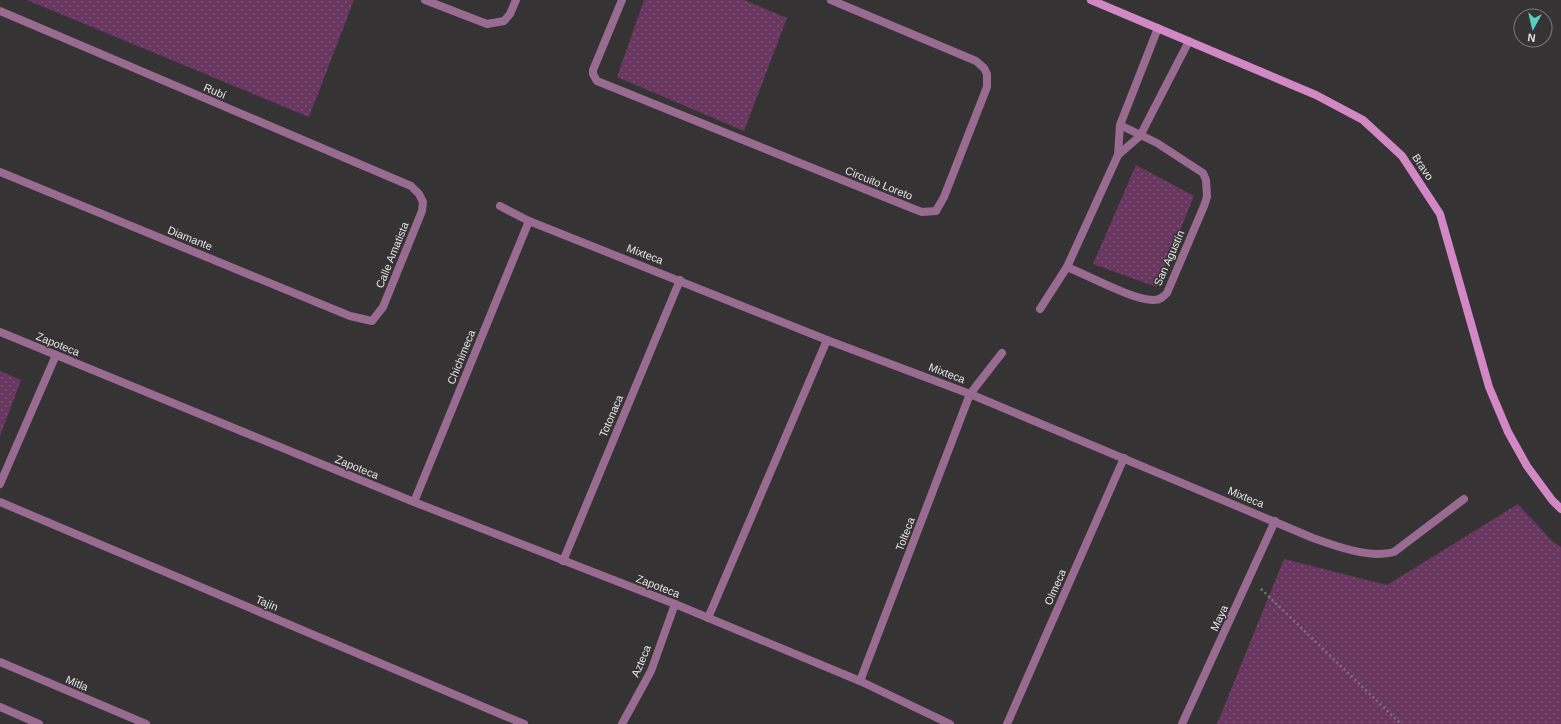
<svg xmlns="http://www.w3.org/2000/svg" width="1561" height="724" font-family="Arial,sans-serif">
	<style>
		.grass { fill: url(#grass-dots) }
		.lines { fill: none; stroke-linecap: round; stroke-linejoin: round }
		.path { stroke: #787577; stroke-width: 2.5; stroke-dasharray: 2 3; stroke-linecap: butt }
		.service { stroke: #996b90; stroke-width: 8 }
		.minor { stroke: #996b90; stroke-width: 8 }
		.secondary { stroke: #d288c4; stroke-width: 8 }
		.labels { text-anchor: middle; stroke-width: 3; stroke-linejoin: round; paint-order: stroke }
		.street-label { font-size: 11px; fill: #e6e4e5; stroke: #363335 }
	</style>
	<defs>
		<pattern id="grass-dots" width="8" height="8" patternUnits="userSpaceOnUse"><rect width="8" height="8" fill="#693660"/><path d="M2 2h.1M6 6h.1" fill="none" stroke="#7e5377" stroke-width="1.8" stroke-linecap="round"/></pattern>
	</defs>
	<rect width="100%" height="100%" fill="#363335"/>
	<g class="grass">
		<polygon points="27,0 354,0 309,117"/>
		<polygon points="644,0 744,0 787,18 744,131 617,77"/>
		<polygon points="1136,165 1194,196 1157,287 1093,264"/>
		<polygon points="0,371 21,380 0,436"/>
		<polygon points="1518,504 1552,541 1561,547 1561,724 1217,724 1284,559 1387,585"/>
	</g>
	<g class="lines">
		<polyline class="path" points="1261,589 1401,724"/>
		<polyline class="service" points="0,707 39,724"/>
		<g class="minor">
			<polyline points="425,0 487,24 504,21 510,14 516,0"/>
			<polyline points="622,0 593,70 593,74 597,81 914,209 922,212 936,211 944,197 987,87 987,74 984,68 976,61 831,0"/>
			<polyline points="0,11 411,186 419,194 423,202 422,211 383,307 372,321 350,316 0,172"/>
			<polyline points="1118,155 1140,136 1189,41"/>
			<path d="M500,206L529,221L827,340L970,394L1313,538C1335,546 1371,559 1394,552L1464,499"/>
			<path d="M1067,267C1087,275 1135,301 1154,300C1160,300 1163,297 1167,293L1204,206L1207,197L1206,180L1203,173L1157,143L1120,125"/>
			<polyline points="1040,309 1067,267 1118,155 1120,125 1158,28"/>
			<polyline points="0,332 414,502 675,604 860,681 950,724"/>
			<polyline points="0,484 56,355"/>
			<polyline points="0,502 524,724"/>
			<polyline points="414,502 529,221"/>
			<polyline points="563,561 680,280"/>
			<polyline points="708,618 827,340"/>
			<polyline points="0,662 146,724"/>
			<polyline points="860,681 970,394 1002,353"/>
			<polyline points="622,724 651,671 675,604"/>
			<polyline points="1007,724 1124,458"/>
			<polyline points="1182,724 1275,521"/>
		</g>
		<polyline class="secondary" points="1091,0 1316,95 1363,120 1402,156 1440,214 1489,387 1508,432 1527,466 1552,500 1561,509"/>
	</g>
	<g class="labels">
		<g class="street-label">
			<text transform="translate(215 91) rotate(23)" y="4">Rubí</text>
			<text transform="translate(1423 167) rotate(57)" y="4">Bravo</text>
			<text transform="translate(879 183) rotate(22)" y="4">Circuito Loreto</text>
			<text transform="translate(190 238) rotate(22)" y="4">Diamante</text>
			<text transform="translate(645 254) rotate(21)" y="4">Mixteca</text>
			<text transform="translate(392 255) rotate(-68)" y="4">Calle Amatista</text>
			<text transform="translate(1169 258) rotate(-66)" y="4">San Agustín</text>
			<text transform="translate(58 344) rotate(22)" y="4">Zapoteca</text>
			<text transform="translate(461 357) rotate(-68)" y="4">Chichimeca</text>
			<text transform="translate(947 373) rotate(21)" y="4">Mixteca</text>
			<text transform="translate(611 416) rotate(-67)" y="4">Totonaca</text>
			<text transform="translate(357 467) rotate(22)" y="4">Zapoteca</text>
			<text transform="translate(1246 497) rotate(22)" y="4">Mixteca</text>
			<text transform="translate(905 534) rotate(-69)" y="4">Tolteca</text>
			<text transform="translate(658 586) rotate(21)" y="4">Zapoteca</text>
			<text transform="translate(1055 587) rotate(-66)" y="4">Olmeca</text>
			<text transform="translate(267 603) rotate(23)" y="4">Tajín</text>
			<text transform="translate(1219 618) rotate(-65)" y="4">Maya</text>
			<text transform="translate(641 661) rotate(-67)" y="4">Azteca</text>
			<text transform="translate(77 683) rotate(23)" y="4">Mitla</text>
		</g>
	</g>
	<g transform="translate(1533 28) rotate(188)"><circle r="19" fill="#363335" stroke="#7c7a7b"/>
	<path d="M0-3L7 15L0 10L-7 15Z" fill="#59cebf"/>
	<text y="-6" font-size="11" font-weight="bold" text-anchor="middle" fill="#e6e4e5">N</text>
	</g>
</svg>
